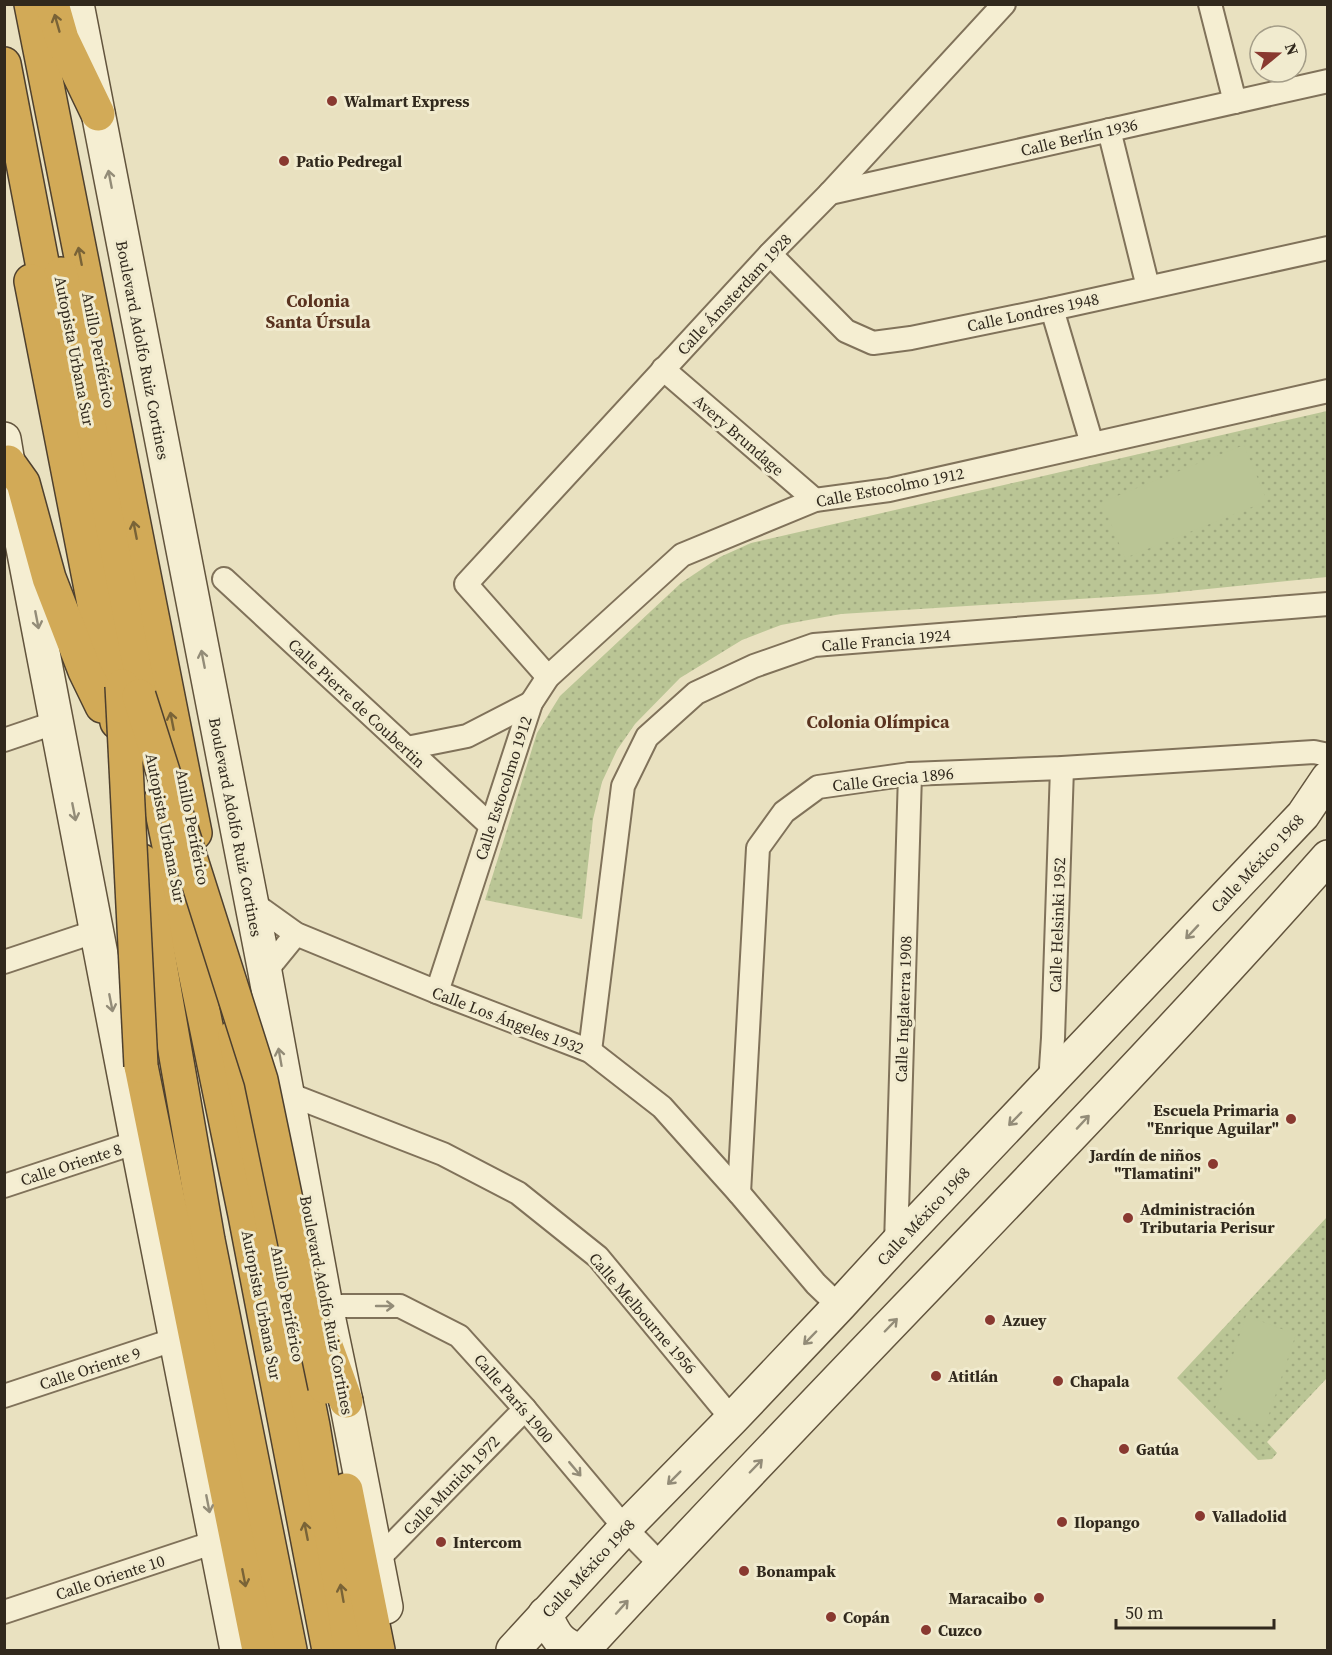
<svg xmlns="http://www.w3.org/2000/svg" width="1332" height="1655" font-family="'Source Serif 4',serif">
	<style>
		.park { fill: url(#park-dots) }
		.garden { fill: #bac595 }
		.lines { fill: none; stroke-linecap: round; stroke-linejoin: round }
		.street-casing { stroke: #80725a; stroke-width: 26 }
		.secondary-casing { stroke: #62543d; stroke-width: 36 }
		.highway-casing { stroke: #4e402e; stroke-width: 36 }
		.street { stroke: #f5eed2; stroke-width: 22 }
		.secondary { stroke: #f5eed2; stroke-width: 33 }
		.highway { stroke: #d2aa57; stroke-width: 33 }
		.highway-bridge-casing { stroke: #4e402e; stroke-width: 36; stroke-linecap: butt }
		.highway-bridge { stroke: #d2aa57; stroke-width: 33 }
		.oneway { stroke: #796337 }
		.oneway2 { stroke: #938c78 }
		.poi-dot { fill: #893930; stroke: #f1ebcf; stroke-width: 2 }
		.labels { text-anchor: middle; stroke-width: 6; stroke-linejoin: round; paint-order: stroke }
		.poi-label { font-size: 16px; font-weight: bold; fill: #31291d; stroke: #f1ebcf; text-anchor: start }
		.street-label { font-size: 16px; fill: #31291d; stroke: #f1ebcf }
		.neighbourhood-label { font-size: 18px; font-weight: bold; fill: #5a3320; stroke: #f1ebcf }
	</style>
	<defs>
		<pattern id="park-dots" width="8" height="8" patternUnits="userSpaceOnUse" patternTransform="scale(1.5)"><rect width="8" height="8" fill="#bac595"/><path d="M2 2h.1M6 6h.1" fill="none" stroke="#a0a980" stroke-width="1.8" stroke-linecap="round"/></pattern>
	</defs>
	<rect width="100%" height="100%" fill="#e9e1c0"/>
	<g class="park">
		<polygon points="1327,411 1327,577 1158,594 841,614 781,625 742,640 680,678 635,724 617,750 602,782 593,819 582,919 485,900 537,733 560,696 681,583 720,557 751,543"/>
		<polygon points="1327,1217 1327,1378 1267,1442 1277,1453 1272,1459 1258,1460 1177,1378"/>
	</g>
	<g class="garden">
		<polygon points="1244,445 1267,501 1125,558 1102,502"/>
		<polygon points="1246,1316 1296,1334 1265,1426 1215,1409"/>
	</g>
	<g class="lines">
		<defs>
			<g id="street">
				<polyline points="1210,4 1235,102"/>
				<polyline points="1109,130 1148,287"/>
				<polyline points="830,193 1328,81"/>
				<polyline points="770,254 846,331 873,343 911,338 1052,309 1328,248"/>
				<polyline points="1052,309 1092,444"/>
				<polyline points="663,369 815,500"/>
				<polyline points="224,579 491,826"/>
				<polyline points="548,677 466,584 770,254 830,193 1004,4"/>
				<polyline points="4,740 57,722"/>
				<polyline points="407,748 467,736 531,703"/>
				<polyline points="250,901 296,934 437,992 590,1051 662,1107 739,1193 816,1284 839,1306"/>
				<polyline points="4,962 97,931"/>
				<polyline points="265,972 296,934"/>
				<polyline points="437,992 531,703 548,677 682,555 815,500 889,490 1328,391"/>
				<polyline points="590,1051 623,786 647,737 696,693 754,666 814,645 1328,604"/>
				<polyline points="1050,1082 1053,1038 1062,768"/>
				<polyline points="286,1093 443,1154 518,1193 598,1257 732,1419"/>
				<polyline points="4,1186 137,1142"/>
				<polyline points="739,1193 758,848 784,812 818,787 910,774 1062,768 1314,752 1328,755"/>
				<polyline points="896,1244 910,774"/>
				<polyline points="326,1306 400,1306 459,1336 525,1409 625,1528 661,1565"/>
				<polyline points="4,1396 176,1339"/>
				<polyline points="377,1560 525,1409"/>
				<polyline points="4,1612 215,1542"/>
			</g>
			<g id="secondary">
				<polyline points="77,4 265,972 326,1306 348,1411 386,1607"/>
				<polyline points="4,439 18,522 137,1142 237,1650"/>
				<path d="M545,1614C554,1633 558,1644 579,1650"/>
				<polyline points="513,1650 625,1528 732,1419 839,1306 896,1244 1303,815 1328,778"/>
				<path d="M583,1650C828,1383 1087,1129 1328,857"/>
			</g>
			<g id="highway">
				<polyline points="31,4 195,833"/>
				<polyline points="52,4 62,39 98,114"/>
				<polyline points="4,64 50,304"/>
				<polyline points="61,274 144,719"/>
				<polyline points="31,281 117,722"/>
				<polyline points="8,462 23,483 49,578 85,671 102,706"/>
				<polyline points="160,802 245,1215 329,1650"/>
				<polyline points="142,861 208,1240 290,1650"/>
				<polyline points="235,1036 313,1426 351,1650"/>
				<polyline points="141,1066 259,1650"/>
				<polyline points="326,1346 346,1401"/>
				<polyline points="346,1490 378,1650"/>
			</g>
		</defs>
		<use href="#street" class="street-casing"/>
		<use href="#secondary" class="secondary-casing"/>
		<use href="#highway" class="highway-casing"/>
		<use href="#street" class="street"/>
		<use href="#secondary" class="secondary"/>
		<use href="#highway" class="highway"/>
		<defs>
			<g id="highway-bridge">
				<polyline points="122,686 141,1066"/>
				<polyline points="139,696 261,1080 325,1387"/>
			</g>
		</defs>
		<use href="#highway-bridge" class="highway-bridge-casing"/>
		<use href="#highway-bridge" class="highway-bridge"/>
	</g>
	<defs><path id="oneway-shaft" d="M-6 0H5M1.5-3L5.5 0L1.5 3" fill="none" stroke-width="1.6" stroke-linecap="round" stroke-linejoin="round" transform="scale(1.5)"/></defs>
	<g class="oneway">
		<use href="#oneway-shaft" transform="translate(57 23) rotate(-106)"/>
		<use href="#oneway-shaft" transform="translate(80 256) rotate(-101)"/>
		<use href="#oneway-shaft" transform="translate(135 530) rotate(-101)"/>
		<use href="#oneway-shaft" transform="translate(172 721) rotate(-101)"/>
		<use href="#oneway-shaft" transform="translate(306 1531) rotate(-101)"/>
		<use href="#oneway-shaft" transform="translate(244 1578) rotate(79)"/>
		<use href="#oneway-shaft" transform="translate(342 1593) rotate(-100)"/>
	</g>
	<g class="oneway2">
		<use href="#oneway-shaft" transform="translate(110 179) rotate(-101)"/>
		<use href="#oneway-shaft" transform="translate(37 620) rotate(79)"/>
		<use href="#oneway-shaft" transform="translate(203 659) rotate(-101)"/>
		<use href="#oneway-shaft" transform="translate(74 812) rotate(79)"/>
		<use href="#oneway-shaft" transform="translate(1192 932) rotate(133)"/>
		<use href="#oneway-shaft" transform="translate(111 1003) rotate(79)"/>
		<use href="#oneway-shaft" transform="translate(280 1057) rotate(-100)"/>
		<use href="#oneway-shaft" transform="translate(1015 1119) rotate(134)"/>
		<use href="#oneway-shaft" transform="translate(1083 1122) rotate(-47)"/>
		<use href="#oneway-shaft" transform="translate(385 1306)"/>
		<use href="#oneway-shaft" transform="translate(891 1325) rotate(-46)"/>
		<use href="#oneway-shaft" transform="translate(810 1338) rotate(134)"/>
		<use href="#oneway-shaft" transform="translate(756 1466) rotate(-46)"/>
		<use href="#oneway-shaft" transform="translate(575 1469) rotate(50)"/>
		<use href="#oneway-shaft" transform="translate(674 1478) rotate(135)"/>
		<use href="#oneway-shaft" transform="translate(208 1504) rotate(79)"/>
		<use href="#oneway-shaft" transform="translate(622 1607) rotate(-48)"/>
	</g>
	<g class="poi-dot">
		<circle cx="332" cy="101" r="6"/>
		<circle cx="284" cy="161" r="6"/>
		<circle cx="1291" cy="1119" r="6"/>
		<circle cx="1213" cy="1164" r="6"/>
		<circle cx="1128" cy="1218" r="6"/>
		<circle cx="990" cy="1320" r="6"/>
		<circle cx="936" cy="1376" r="6"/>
		<circle cx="1058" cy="1381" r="6"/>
		<circle cx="1124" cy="1449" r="6"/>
		<circle cx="1200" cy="1516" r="6"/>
		<circle cx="1062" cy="1522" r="6"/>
		<circle cx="441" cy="1542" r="6"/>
		<circle cx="744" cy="1571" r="6"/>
		<circle cx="1039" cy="1598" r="6"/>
		<circle cx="831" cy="1617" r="6"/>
		<circle cx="926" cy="1630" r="6"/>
	</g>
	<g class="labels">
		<g class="poi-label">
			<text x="344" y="107">Walmart Express</text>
			<text x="296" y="167">Patio Pedregal</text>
			<text x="1279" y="1116" text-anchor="end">Escuela Primaria<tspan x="1279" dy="18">"Enrique Aguilar"</tspan></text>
			<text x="1201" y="1161" text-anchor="end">Jardín de niños<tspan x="1201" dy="18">"Tlamatini"</tspan></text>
			<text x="1140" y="1215">Administración<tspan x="1140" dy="18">Tributaria Perisur</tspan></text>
			<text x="1002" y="1326">Azuey</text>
			<text x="948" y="1382">Atitlán</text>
			<text x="1070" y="1387">Chapala</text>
			<text x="1136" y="1455">Gatúa</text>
			<text x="1212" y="1522">Valladolid</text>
			<text x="1074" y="1528">Ilopango</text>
			<text x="453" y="1548">Intercom</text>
			<text x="756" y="1577">Bonampak</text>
			<text x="1027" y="1604" text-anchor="end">Maracaibo</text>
			<text x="843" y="1623">Copán</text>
			<text x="938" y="1636">Cuzco</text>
		</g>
		<g class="street-label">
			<text transform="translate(1079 137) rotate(-13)" y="6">Calle Berlín 1936</text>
			<text transform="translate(734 294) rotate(-47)" y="6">Calle Ámsterdam 1928</text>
			<text transform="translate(1033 312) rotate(-12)" y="6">Calle Londres 1948</text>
			<text transform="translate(99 350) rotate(79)" y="6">Anillo Periférico</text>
			<text transform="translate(143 350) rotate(79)" y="6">Boulevard Adolfo Ruiz Cortines</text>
			<text transform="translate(75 351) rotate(79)" y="6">Autopista Urbana Sur</text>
			<text transform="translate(739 435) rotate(41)" y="6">Avery Brundage</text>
			<text transform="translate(890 487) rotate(-11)" y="6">Calle Estocolmo 1912</text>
			<text transform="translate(886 640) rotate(-5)" y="6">Calle Francia 1924</text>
			<text transform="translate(357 703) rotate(43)" y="6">Calle Pierre de Coubertin</text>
			<text transform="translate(893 779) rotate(-6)" y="6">Calle Grecia 1896</text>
			<text transform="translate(503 788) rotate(-72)" y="6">Calle Estocolmo 1912</text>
			<text transform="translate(193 827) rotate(79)" y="6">Anillo Periférico</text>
			<text transform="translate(236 827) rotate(79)" y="6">Boulevard Adolfo Ruiz Cortines</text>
			<text transform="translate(166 828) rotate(79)" y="6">Autopista Urbana Sur</text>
			<text transform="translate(1257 863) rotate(-47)" y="6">Calle México 1968</text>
			<text transform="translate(1057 925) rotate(-88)" y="6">Calle Helsinki 1952</text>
			<text transform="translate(903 1009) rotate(-88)" y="6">Calle Inglaterra 1908</text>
			<text transform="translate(508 1020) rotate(21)" y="6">Calle Los Ángeles 1932</text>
			<text transform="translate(71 1164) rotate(-18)" y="6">Calle Oriente 8</text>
			<text transform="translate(923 1216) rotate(-47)" y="6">Calle México 1968</text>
			<text transform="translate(288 1304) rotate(79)" y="6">Anillo Periférico</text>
			<text transform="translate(262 1305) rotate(79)" y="6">Autopista Urbana Sur</text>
			<text transform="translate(327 1305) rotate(79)" y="6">Boulevard Adolfo Ruiz Cortines</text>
			<text transform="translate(643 1313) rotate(49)" y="6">Calle Melbourne 1956</text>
			<text transform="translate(90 1368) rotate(-18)" y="6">Calle Oriente 9</text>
			<text transform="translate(514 1398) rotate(49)" y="6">Calle París 1900</text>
			<text transform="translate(451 1485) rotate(-46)" y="6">Calle Munich 1972</text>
			<text transform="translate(588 1568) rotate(-47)" y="6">Calle México 1968</text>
			<text transform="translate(110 1577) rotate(-18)" y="6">Calle Oriente 10</text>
		</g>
		<g class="neighbourhood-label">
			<text x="318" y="307">Colonia<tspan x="318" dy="21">Santa Úrsula</tspan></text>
			<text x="878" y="728">Colonia Olímpica</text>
		</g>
	</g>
	<rect width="1332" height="1655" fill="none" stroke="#31291d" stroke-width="12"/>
	<g transform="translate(1278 54) rotate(71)"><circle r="28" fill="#f1ebcf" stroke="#a49d88" stroke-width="1.5"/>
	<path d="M0-4.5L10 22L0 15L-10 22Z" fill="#893930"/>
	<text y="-9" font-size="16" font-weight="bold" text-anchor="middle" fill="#31291d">N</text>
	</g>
	<path d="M1116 1619v9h158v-9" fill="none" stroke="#31291d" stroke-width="3"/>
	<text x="1125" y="1619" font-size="18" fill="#31291d" stroke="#f1ebcf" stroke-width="4.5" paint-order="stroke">50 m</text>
</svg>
